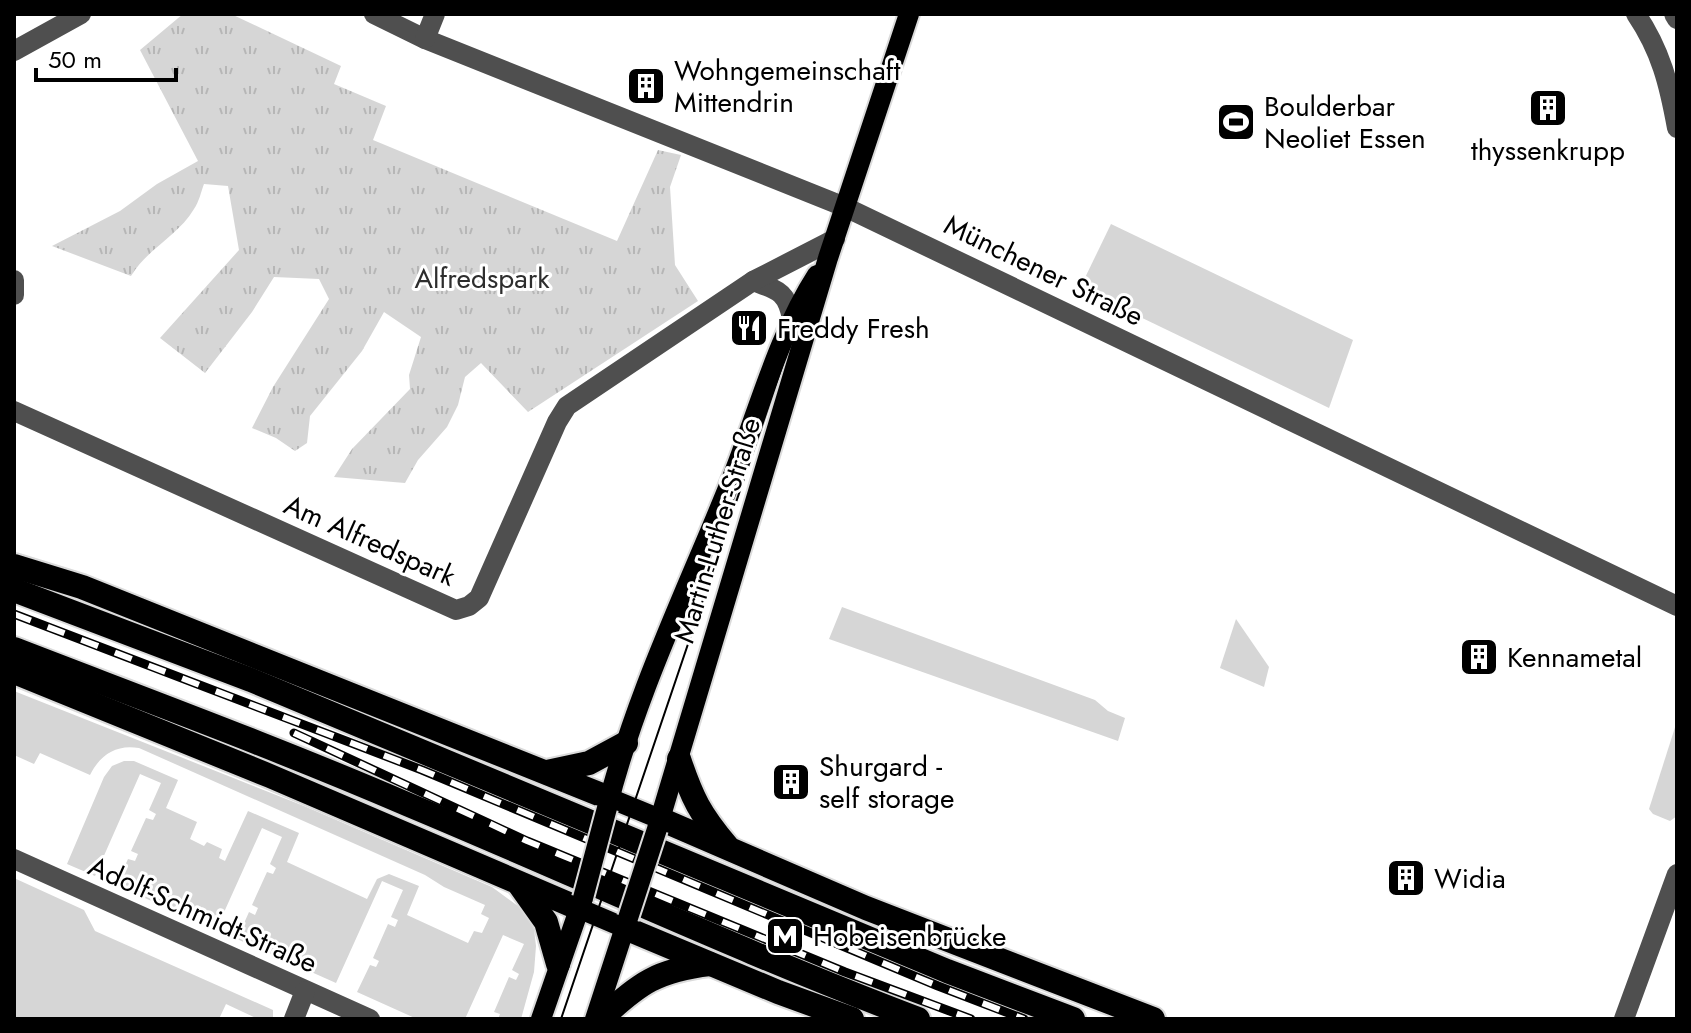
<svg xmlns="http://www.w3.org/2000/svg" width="1691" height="1033" font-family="Jost,sans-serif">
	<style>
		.green { fill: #d6d6d6 }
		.park { fill: url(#park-tufts) }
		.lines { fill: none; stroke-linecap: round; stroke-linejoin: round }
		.major-casing { stroke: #dbdbdb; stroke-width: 24 }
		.highway-casing { stroke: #dbdbdb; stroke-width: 28 }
		.minor { stroke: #4f4f4f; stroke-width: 20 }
		.major { stroke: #000; stroke-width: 20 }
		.highway { stroke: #000; stroke-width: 24 }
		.tram { stroke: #000; stroke-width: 2 }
		.rail-casing { stroke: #000; stroke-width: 9 }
		.rail { stroke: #fff; stroke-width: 6; stroke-dasharray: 18; stroke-linecap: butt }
		.major-bridge-casing { stroke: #dbdbdb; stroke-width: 24; stroke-linecap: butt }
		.major-bridge { stroke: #000; stroke-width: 20 }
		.labels { text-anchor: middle; stroke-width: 6; stroke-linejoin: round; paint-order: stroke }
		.poi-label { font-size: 28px; fill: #000; stroke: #fff; text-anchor: start }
		.street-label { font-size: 28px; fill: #000; stroke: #fff }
		.park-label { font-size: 28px; fill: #2d2d2d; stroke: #fff }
	</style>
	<defs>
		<pattern id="park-tufts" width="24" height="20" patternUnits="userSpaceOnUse" patternTransform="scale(2)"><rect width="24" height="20" fill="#d6d6d6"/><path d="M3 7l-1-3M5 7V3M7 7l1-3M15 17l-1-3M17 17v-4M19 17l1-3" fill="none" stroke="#b6b6b6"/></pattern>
	</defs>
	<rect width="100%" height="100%" fill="#fff"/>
	<g class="green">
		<polygon points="1111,224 1353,340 1329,408 1080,288"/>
		<polygon points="842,607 1095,700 1108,711 1125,718 1118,741 829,639"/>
		<polygon points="1236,619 1269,667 1264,687 1220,668"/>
		<path d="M14,691L304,806L492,887L522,909L534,929L536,946L534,972L521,1019H498L500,1014L494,1012L509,977L516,980L519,974L512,970L524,944L503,935L465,1019H417L357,992L370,965L376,967L379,961L373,958L388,924L395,927L398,920L391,917L403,890L382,881L336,983L237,939L249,912L255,915L258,908L252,905L267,872L273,874L276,868L270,864L282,837L262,828L216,930L116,885L128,859L135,861L138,854L131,851L146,818L153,820L156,814L149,810L161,783L140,774L95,876L67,864L104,777L112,766L124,761H134L178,780L166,808L197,822L190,839L204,846L207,842L222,849L219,858L225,861L248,811L299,833L287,862L367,899L377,879L389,874L419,886L407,915L468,943L474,931L482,933L489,918L481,914L485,905L444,887L425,875L139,748C116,744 100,755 90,775L40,753L34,764L14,755Z"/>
		<polygon points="1677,721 1677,816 1670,821 1653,814 1649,809"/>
		<polygon points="14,878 84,910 95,931 273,1010 273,1019 258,1019 226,1004 219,1019 14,1019"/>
	</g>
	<path class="park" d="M183,14H231L341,66L334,84L386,106L373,140L617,241L658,150L681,155L670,187L675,265L698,301L528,412L481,363L465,377L458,405L447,427L418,460L405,483L334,477L352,449L410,389L409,375L421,337L384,312L362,351L310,416L307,443L295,451L276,438L252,428L273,387L329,299L319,279L274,277L252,312L205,373L160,338L239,250L228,186L204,184C201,192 199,202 194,209C178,236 147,249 131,276L52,246L120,211L157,184L198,161L140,50Z"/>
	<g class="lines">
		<defs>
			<g id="major">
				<polyline points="609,798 660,819"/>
				<path d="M607,808C635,696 687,590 730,483C758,413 777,337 817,275"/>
				<polyline points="657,829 828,258 909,14"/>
				<polyline points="578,908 625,928"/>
				<polyline points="541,1019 583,898"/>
				<polyline points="595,1019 628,918"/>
			</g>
			<g id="highway">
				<polyline points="14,566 82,587 609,798"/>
				<polyline points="14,590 251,680 947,971 1073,1019"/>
				<path d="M14,649C146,700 279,749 409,805C579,876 746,954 918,1019"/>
				<polyline points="14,672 270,776 578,908"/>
				<path d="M679,759C692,798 700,814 727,846"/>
				<polyline points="547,772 589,763 626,743"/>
				<polyline points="660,819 866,908 1153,1019"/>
				<polyline points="519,884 546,922 558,964"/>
				<polyline points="625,928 778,992 852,1019"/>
				<path d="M601,1019C639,983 658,970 710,964"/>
			</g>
		</defs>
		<use href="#major" class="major-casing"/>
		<use href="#highway" class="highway-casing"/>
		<g class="minor">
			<polyline points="374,14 425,39 845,207 1677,606"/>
			<path d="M1636,14C1661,51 1669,84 1677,128"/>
			<polyline points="1674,14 1677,19"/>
			<polyline points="425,39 435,14"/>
			<polyline points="14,51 81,14"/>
			<polyline points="14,280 14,295"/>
			<path d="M753,281C777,290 787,291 792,319"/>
			<polyline points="14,411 456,610 469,606 479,598 557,422 567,406 753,281 835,239"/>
			<polyline points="14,859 370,1019"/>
			<polyline points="294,1019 305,991"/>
			<polyline points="1624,1019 1677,874"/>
		</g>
		<use href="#major" class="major"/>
		<use href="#highway" class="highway"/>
		<polyline class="tram" points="561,1019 792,337 835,226 904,14"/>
		<defs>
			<g id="rail">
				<polyline points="14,614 422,770 938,986 1024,1019"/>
				<polyline points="294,733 527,841 845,972 971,1019"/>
			</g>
		</defs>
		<use href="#rail" class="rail-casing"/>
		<use href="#rail" class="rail"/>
		<defs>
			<g id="major-bridge">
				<polyline points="583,898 607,808"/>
				<polyline points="628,918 657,829"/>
			</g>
		</defs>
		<use href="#major-bridge" class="major-bridge-casing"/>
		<use href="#major-bridge" class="major-bridge"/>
	</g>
	<defs>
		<symbol id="building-square" viewBox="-11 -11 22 22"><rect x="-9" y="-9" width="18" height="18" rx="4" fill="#000" stroke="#fff"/><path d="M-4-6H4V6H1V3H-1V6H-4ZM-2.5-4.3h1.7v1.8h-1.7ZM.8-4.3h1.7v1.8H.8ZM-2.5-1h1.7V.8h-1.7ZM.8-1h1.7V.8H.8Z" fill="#fff"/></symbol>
		<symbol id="stadium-square" viewBox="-11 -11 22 22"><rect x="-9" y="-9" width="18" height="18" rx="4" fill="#000" stroke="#fff"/><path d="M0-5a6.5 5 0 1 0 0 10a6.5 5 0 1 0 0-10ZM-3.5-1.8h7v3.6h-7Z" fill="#fff"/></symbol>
		<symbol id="restaurant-square" viewBox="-11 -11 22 22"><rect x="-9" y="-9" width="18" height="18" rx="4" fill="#000" stroke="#fff"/><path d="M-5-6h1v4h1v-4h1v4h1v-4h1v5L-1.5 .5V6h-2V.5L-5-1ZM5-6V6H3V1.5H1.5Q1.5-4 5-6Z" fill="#fff"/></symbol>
		<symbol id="metro-square" viewBox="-11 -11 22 22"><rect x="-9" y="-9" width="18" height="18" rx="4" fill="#000" stroke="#fff"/><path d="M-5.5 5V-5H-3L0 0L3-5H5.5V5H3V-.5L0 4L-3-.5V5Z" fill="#fff"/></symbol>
	</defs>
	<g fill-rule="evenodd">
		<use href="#building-square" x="624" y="64" width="44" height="44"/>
		<use href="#building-square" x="1526" y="86" width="44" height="44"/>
		<use href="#stadium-square" x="1214" y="100" width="44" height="44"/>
		<use href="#restaurant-square" x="727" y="306" width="44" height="44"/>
		<use href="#building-square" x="1457" y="635" width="44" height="44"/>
		<use href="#building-square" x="769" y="760" width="44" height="44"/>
		<use href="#building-square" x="1384" y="856" width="44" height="44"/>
		<use href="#metro-square" x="763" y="914" width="44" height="44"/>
	</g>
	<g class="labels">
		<g class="poi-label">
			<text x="674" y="80">Wohngemeinschaft<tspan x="674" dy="32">Mittendrin</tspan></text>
			<text x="1264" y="116">Boulderbar<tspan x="1264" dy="32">Neoliet Essen</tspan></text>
			<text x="1548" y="160" text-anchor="middle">thyssenkrupp</text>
			<text x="777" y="338">Freddy Fresh</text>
			<text x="1507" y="667">Kennametal</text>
			<text x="819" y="776">Shurgard -<tspan x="819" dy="32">self storage</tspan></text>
			<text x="1434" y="888">Widia</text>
			<text x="813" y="946">Hobeisenbrücke</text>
		</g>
		<g class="street-label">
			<text transform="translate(1044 270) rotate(26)" y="10">Münchener Straße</text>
			<text transform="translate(717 530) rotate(-73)" y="10">Martin-Luther-Straße</text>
			<text transform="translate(370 540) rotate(24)" y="10">Am Alfredspark</text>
			<text transform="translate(203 914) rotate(24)" y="10">Adolf-Schmidt-Straße</text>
		</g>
		<g class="park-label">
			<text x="482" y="288">Alfredspark</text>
		</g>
	</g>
	<rect width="1691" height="1033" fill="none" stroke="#000000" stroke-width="32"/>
	<path d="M36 68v12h140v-12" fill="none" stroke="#000000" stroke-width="4"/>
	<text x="48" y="68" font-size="24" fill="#000000" stroke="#ffffff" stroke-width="6" paint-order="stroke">50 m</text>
</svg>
